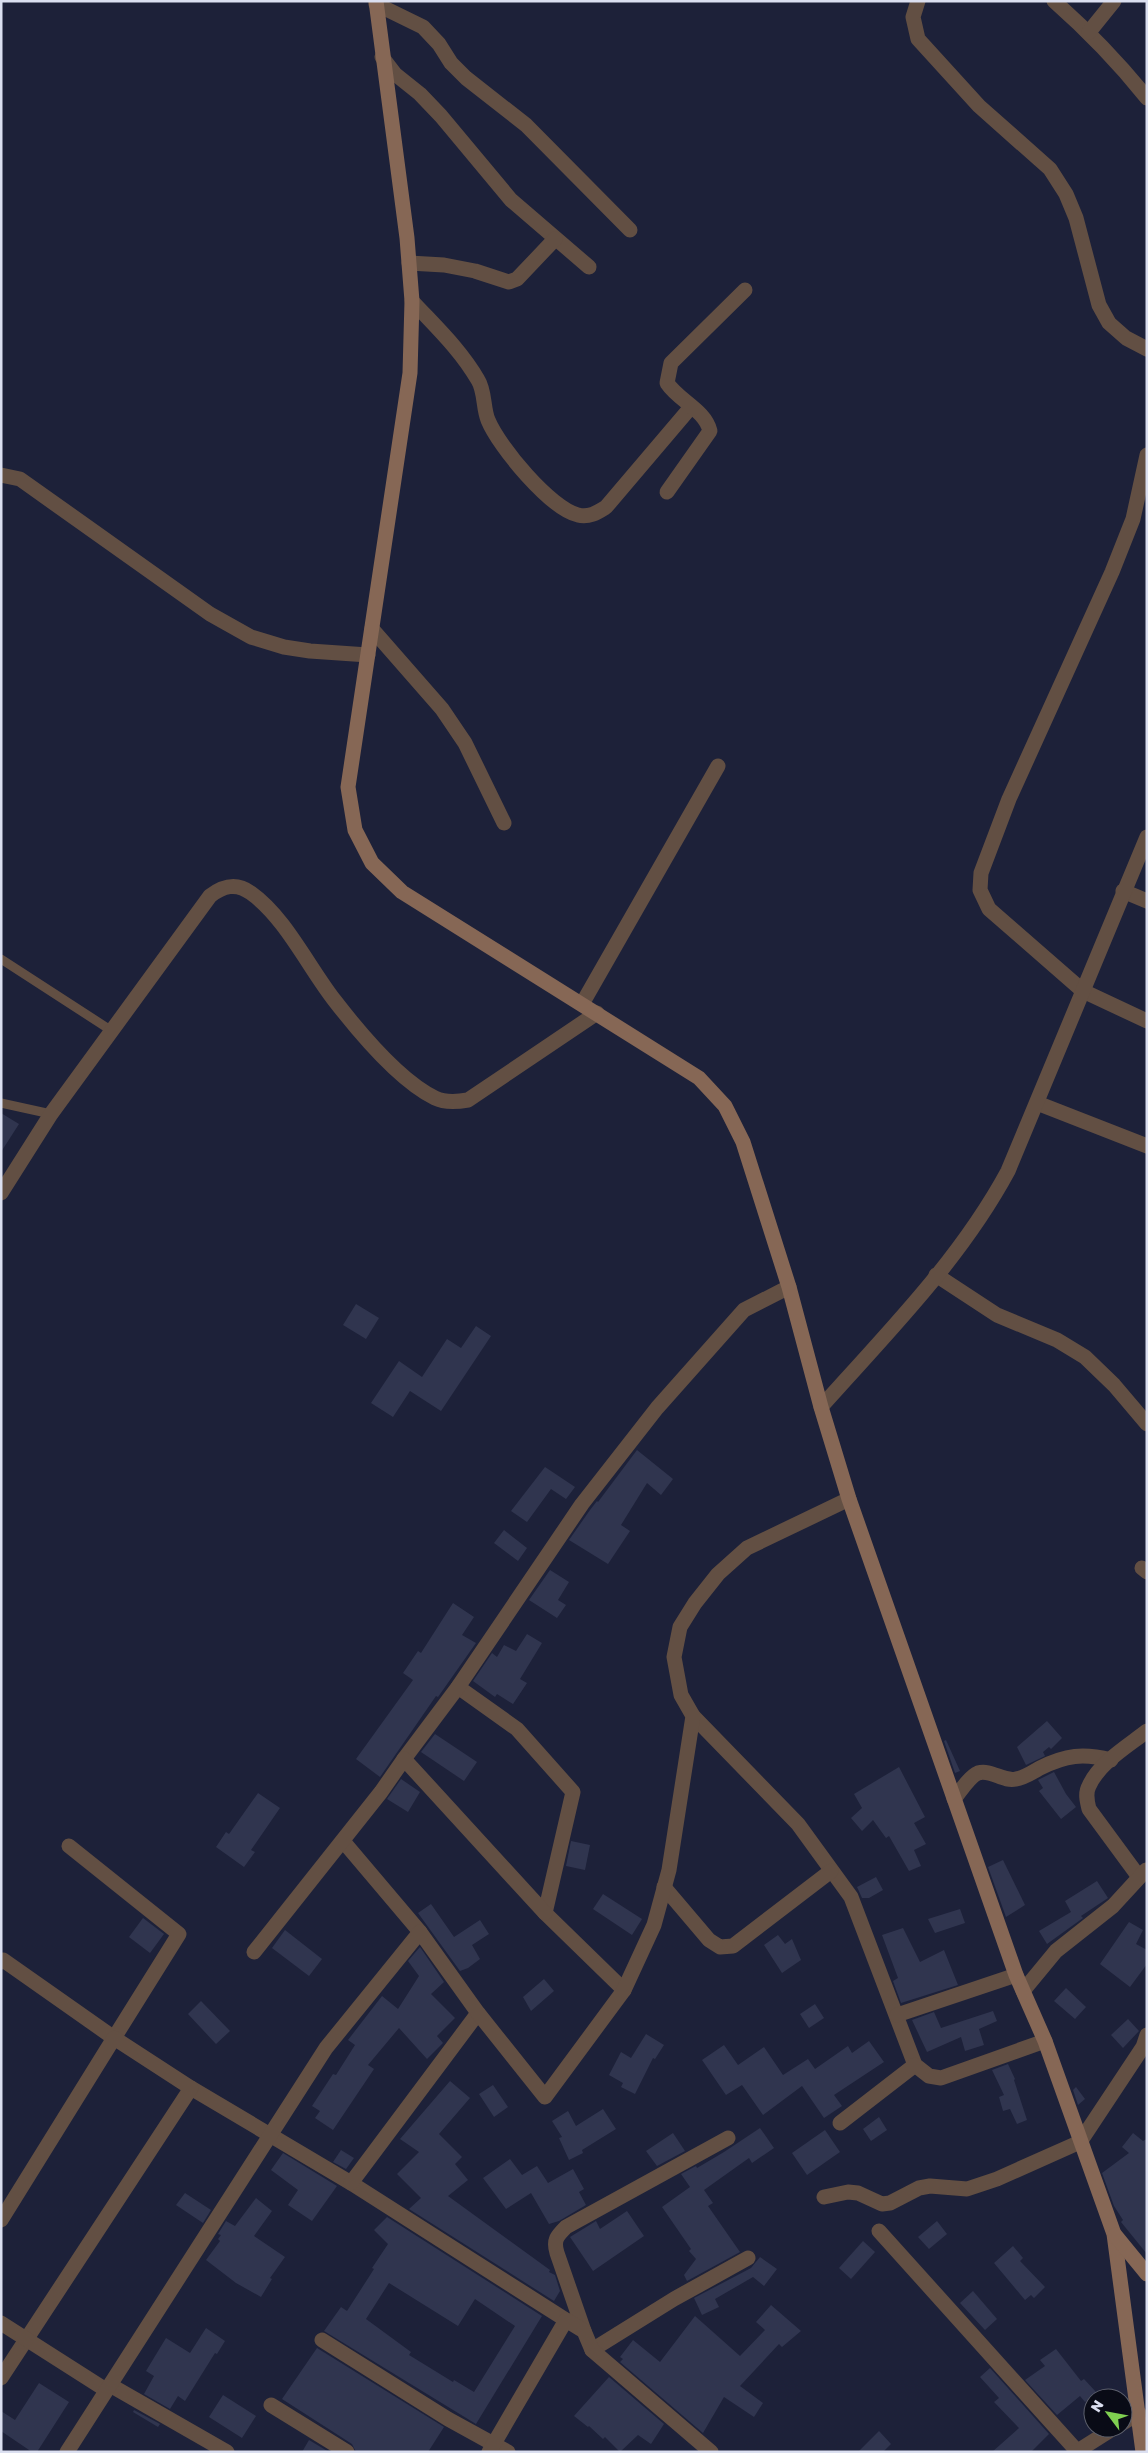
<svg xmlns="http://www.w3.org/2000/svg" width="1148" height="2453" font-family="'Golos Text',sans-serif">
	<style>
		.building { fill: #30354f; fill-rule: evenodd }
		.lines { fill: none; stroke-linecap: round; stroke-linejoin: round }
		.lane { stroke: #624f43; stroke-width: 9 }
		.street { stroke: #624f43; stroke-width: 15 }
		.secondary { stroke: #866755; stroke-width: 15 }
	</style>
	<rect width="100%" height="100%" fill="#1d2139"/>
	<g class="building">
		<polygon points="1,1113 19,1124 1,1152"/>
		<polygon points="356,1304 379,1318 366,1339 343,1325"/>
		<polygon points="476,1326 491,1336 441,1411 410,1391 393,1417 371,1403 399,1361 422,1377 447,1339 461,1348"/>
		<polygon points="637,1450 673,1479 661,1495 647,1483 621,1525 630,1531 608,1564 569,1540 590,1510 597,1501 598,1502"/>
		<polygon points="545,1467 575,1487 566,1499 551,1489 527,1522 511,1511"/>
		<polygon points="504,1530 527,1548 518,1561 494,1543"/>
		<polygon points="550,1570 569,1582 558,1600 566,1605 557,1618 529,1600"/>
		<polygon points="453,1603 474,1617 462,1635 476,1643 438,1697 436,1696 380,1777 356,1759 413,1680 403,1673 418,1651 421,1653"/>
		<polygon points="527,1634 542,1643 520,1679 527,1683 513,1704 497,1694 495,1697 473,1681 492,1653 497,1657 504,1645 516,1651"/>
		<polygon points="1047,1721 1062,1738 1051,1749 1049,1747 1043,1752 1045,1756 1026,1765 1017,1747"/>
		<polygon points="435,1734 477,1762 464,1781 421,1752"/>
		<polygon points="946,1740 960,1771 955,1773 944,1741"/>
		<polygon points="899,1767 925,1817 914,1823 926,1844 914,1850 921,1866 909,1871 889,1836 886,1838 873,1820 862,1831 851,1818 862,1808 854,1794"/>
		<polygon points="1054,1772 1066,1794 1076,1807 1061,1819 1039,1791 1043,1788 1038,1780"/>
		<polygon points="401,1779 420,1792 408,1812 387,1799"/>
		<polygon points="258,1793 280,1808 251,1850 255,1852 244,1867 216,1847 226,1832 229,1834"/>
		<polygon points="571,1841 590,1845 585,1870 566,1866"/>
		<polygon points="1003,1860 1025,1905 1006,1917 988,1867"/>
		<polygon points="876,1877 883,1890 869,1898 862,1898 857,1887"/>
		<polygon points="1097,1881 1108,1898 1081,1916 1083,1918 1047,1944 1039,1931 1071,1912 1065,1901"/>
		<polygon points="603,1894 642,1919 632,1935 593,1909"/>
		<polygon points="431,1904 454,1937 480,1920 489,1934 472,1945 480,1959 468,1968 460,1971 418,1913"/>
		<polygon points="960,1909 965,1923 935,1933 928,1919"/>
		<polygon points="143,1918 164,1934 150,1953 129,1937"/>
		<polygon points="1129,1922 1143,1930 1136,1944 1147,1950 1147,1964 1130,1987 1100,1964"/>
		<polygon points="903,1928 920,1962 944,1950 958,1985 901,2003 893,1981 898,1978 882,1935"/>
		<polygon points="285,1930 322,1959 309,1976 272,1948"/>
		<polygon points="778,1935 785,1944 792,1939 801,1960 782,1973 764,1945"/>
		<polygon points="420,1947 444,1982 431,1994 455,2018 437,2036 443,2043 427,2059 399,2028 368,2065 374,2069 333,2130 315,2118 320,2111 312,2106 333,2074 336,2075 355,2045 348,2040 382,1996 398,2009 419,1976 408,1961"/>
		<polygon points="544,1979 554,1991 531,2011 523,1997"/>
		<polygon points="1066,1988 1086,2007 1075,2019 1054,2001"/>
		<polygon points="201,2001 230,2031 216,2044 188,2014"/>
		<polygon points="815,2004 824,2018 809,2028 800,2014"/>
		<polygon points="993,2011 997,2021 979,2029 984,2045 965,2051 961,2037 927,2052 912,2020 934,2012 941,2028"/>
		<polygon points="1128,2019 1139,2031 1123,2048 1111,2035"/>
		<polygon points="646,2034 664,2045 655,2059 653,2058 635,2094 621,2087 623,2083 609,2075 621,2052 631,2058"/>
		<polygon points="869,2041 884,2062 834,2095 842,2106 824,2118 802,2086 763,2115 742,2085 726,2095 702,2060 724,2045 738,2065 764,2047 783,2075 808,2059 815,2069 848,2046 852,2053"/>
		<polygon points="1008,2064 1015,2079 1014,2080 1027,2120 1017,2124 1010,2109 1003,2111 999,2097 1004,2095 992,2070"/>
		<polygon points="450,2081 470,2098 439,2134 462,2157 455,2164 468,2180 448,2196 550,2270 549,2272 555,2275 560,2291 554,2301 409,2209 421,2198 397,2174 419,2152 400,2139"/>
		<polygon points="493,2085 508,2107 494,2117 479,2094"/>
		<polygon points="1076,2087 1085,2099 1078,2105 1073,2090"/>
		<polygon points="603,2109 616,2129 582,2150 583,2153 569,2160 559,2138 562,2137 552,2121 568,2111 576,2126"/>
		<polygon points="879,2117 887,2130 871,2141 863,2129"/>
		<polygon points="760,2128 774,2148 752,2163 749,2158 704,2190 713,2203 708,2206 740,2252 687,2281 684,2275 696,2259 689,2251 691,2249 662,2207 690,2187 681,2174 696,2166 697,2168 724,2152"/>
		<polygon points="825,2130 840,2152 807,2175 792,2153"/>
		<polygon points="673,2133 685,2151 657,2166 646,2151"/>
		<polygon points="1133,2133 1143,2141 1147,2139 1147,2254 1121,2222 1123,2220 1114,2206 1102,2173 1129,2153 1122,2147"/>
		<polygon points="341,2150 354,2158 346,2169 333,2162"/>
		<polygon points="283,2153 337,2186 312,2221 288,2205 298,2190 271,2170"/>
		<polygon points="510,2159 522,2175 537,2166 548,2183 573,2169 584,2189 579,2192 586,2205 559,2221 549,2224 531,2193 506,2209 483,2178"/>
		<polygon points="185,2193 211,2210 203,2223 176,2205"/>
		<polygon points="256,2198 272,2211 254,2236 285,2257 270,2278 272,2279 261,2297 236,2283 206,2260 220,2241 218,2239 221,2235 218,2234 226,2221 235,2226"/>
		<polygon points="627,2211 644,2236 593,2271 570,2237 596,2221 600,2229"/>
		<path d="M387,2217L542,2316L476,2424L324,2331L341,2307L347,2311L374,2269L372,2268L388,2244L374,2230ZM389,2283L458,2326L475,2299L515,2326L474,2392L454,2380L453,2382L409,2355L411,2352L366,2319Z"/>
		<polygon points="937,2221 947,2234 929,2249 918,2237"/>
		<polygon points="863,2241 875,2252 851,2279 839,2268"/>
		<polygon points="1013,2246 1023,2258 1020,2261 1045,2287 1034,2298 1031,2295 1025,2300 994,2263"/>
		<polygon points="760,2257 777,2269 764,2286 753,2277 715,2299 719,2307 702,2315 694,2298 751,2268"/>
		<polygon points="973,2291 997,2319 985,2330 960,2303"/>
		<polygon points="771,2305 801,2331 782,2347 779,2344 740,2386 763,2403 754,2417 724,2397 703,2433 620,2362 623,2359 620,2357 633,2340 660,2362 695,2316 740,2356 765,2330 756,2322"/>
		<polygon points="206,2328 225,2341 217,2354 215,2353 185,2401 178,2396 170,2409 144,2394 154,2376 146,2371 166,2338 190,2353"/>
		<polygon points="317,2348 444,2427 428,2452 356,2452 352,2444 282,2399"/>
		<polygon points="1056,2349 1081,2381 1084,2379 1096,2392 1085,2402 1080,2396 1057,2415 1025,2380 1045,2366 1040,2360"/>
		<polygon points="990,2368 1049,2434 1031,2452 992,2452 1019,2428 994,2402 999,2398 980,2377"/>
		<polygon points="609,2377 664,2424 651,2444 638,2435 620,2452 605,2437 603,2439 589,2426 588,2427 574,2416"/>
		<polygon points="39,2383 69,2402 37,2452 32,2452 1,2431 1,2411 15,2420"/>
		<polygon points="223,2395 256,2416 242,2438 209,2417"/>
		<polygon points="134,2410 160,2424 158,2427 133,2412"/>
		<polygon points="879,2431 891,2444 883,2452 858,2452"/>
		<polygon points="309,2440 329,2452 302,2452"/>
	</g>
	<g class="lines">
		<g class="lane">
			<polyline points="1,959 112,1031"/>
			<polyline points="1,1103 51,1114"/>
		</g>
		<g class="street">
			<polyline points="918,1 913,17 918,39 979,106 1050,169 1066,194 1076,218 1099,305 1109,323 1126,338 1147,349"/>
			<path d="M1054,1C1088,31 1118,62 1147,98"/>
			<polyline points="376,4 423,27 439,44 451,63 466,78 526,125 630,230"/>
			<polyline points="1089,32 1114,1"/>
			<polyline points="382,57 395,74 420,94 441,116 511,200 589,267"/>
			<polyline points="409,263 444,265 475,271 509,282 517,279 555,239"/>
			<path d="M412,301C436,327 460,349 478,380C485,391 483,408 488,420C499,447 551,509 578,515C589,518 598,512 606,507L691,407"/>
			<polyline points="1147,455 1133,519 1112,572 1009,799 981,873 980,890 989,909 1083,991 1147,1021"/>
			<polyline points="1,475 20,479 210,614 251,637 284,647 310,651 368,655"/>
			<path d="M667,492L710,431C705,410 679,401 667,383L671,363L745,290"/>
			<polyline points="372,629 442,709 465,743 504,823"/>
			<polyline points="1123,891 1147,901"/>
			<polyline points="582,1004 718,766"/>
			<polyline points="1037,1103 1147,1146"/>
			<path d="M1,1193L51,1114L210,896C223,886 236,882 251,893C285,917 309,968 335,1001C359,1032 400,1081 435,1098C445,1103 457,1102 468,1100L597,1013"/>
			<polyline points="936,1275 997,1315 1057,1340 1085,1357 1114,1385 1147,1424"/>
			<path d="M821,1407C887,1333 960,1260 1008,1171L1147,837"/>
			<polyline points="1142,1568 1147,1572"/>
			<polyline points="458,1687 517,1729 573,1792 545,1913 624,1990"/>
			<polyline points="693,1716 798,1824 851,1897 915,2065 929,2076 941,2078 1045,2041"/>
			<polyline points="404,1759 458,1687 582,1504 657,1408 744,1310 789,1287"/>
			<path d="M954,1799C960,1792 969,1777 978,1773C991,1769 1003,1782 1016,1779C1024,1778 1033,1772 1040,1768C1066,1755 1083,1753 1111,1760"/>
			<polyline points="343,1841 420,1932"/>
			<path d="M1139,1877L1089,1809C1087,1801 1085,1793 1089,1786C1099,1763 1128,1746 1147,1731"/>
			<polyline points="664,1887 709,1940 720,1947 733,1946 831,1871"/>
			<polyline points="254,1952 381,1792 404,1759 545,1913"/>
			<polyline points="1,1962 3,1960 114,2038 179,1934 69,1846"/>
			<polyline points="1023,1991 1056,1951 1113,1906 1146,1870"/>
			<polyline points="897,2015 1016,1975"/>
			<polyline points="191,2088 351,2183 566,2320"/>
			<polyline points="840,2123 915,2065"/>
			<polyline points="351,2183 478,2013"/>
			<polyline points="824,2197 848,2192 858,2193 882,2204 890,2203 919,2188 930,2186 967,2189 997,2179 1080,2142 1143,2047 1147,2035"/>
			<polyline points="1,2220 114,2038 191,2088 1,2378"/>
			<polyline points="879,2231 1077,2451"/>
			<polyline points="1,2323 106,2390"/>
			<path d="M584,2331L557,2253C553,2240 557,2236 566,2227L728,2138"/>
			<polyline points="322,2340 448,2419 508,2452"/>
			<polyline points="592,2350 674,2299 748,2258"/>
			<polyline points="110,2385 227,2452"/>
			<polyline points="271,2405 347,2452"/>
			<polyline points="1123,2423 1139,2413"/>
			<polyline points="67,2452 326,2048 420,1932 478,2013 545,2097 624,1990 654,1925 669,1870 693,1716 681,1695 674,1657 680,1627 695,1603 718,1574 747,1548 849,1499"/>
			<polyline points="489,2452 566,2320 584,2331 592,2350 711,2452"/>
			<polyline points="1076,2452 1114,2428"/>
		</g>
		<g class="secondary">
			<polyline points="376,1 407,238 412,301 410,373 348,787 355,830 372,863 402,892 699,1078 725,1106 743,1142 789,1287 821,1407 849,1499 1016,1975 1045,2041 1114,2234 1143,2452"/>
			<polyline points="1115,2235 1147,2274"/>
		</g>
	</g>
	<rect width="1148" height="2453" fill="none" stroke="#dbdff0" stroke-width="5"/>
	<g transform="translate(1108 2413) rotate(302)"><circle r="24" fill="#090b16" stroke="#5d606d"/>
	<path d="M0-4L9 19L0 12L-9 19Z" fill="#80d051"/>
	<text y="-8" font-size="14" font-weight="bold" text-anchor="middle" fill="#dbdff0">N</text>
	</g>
</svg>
